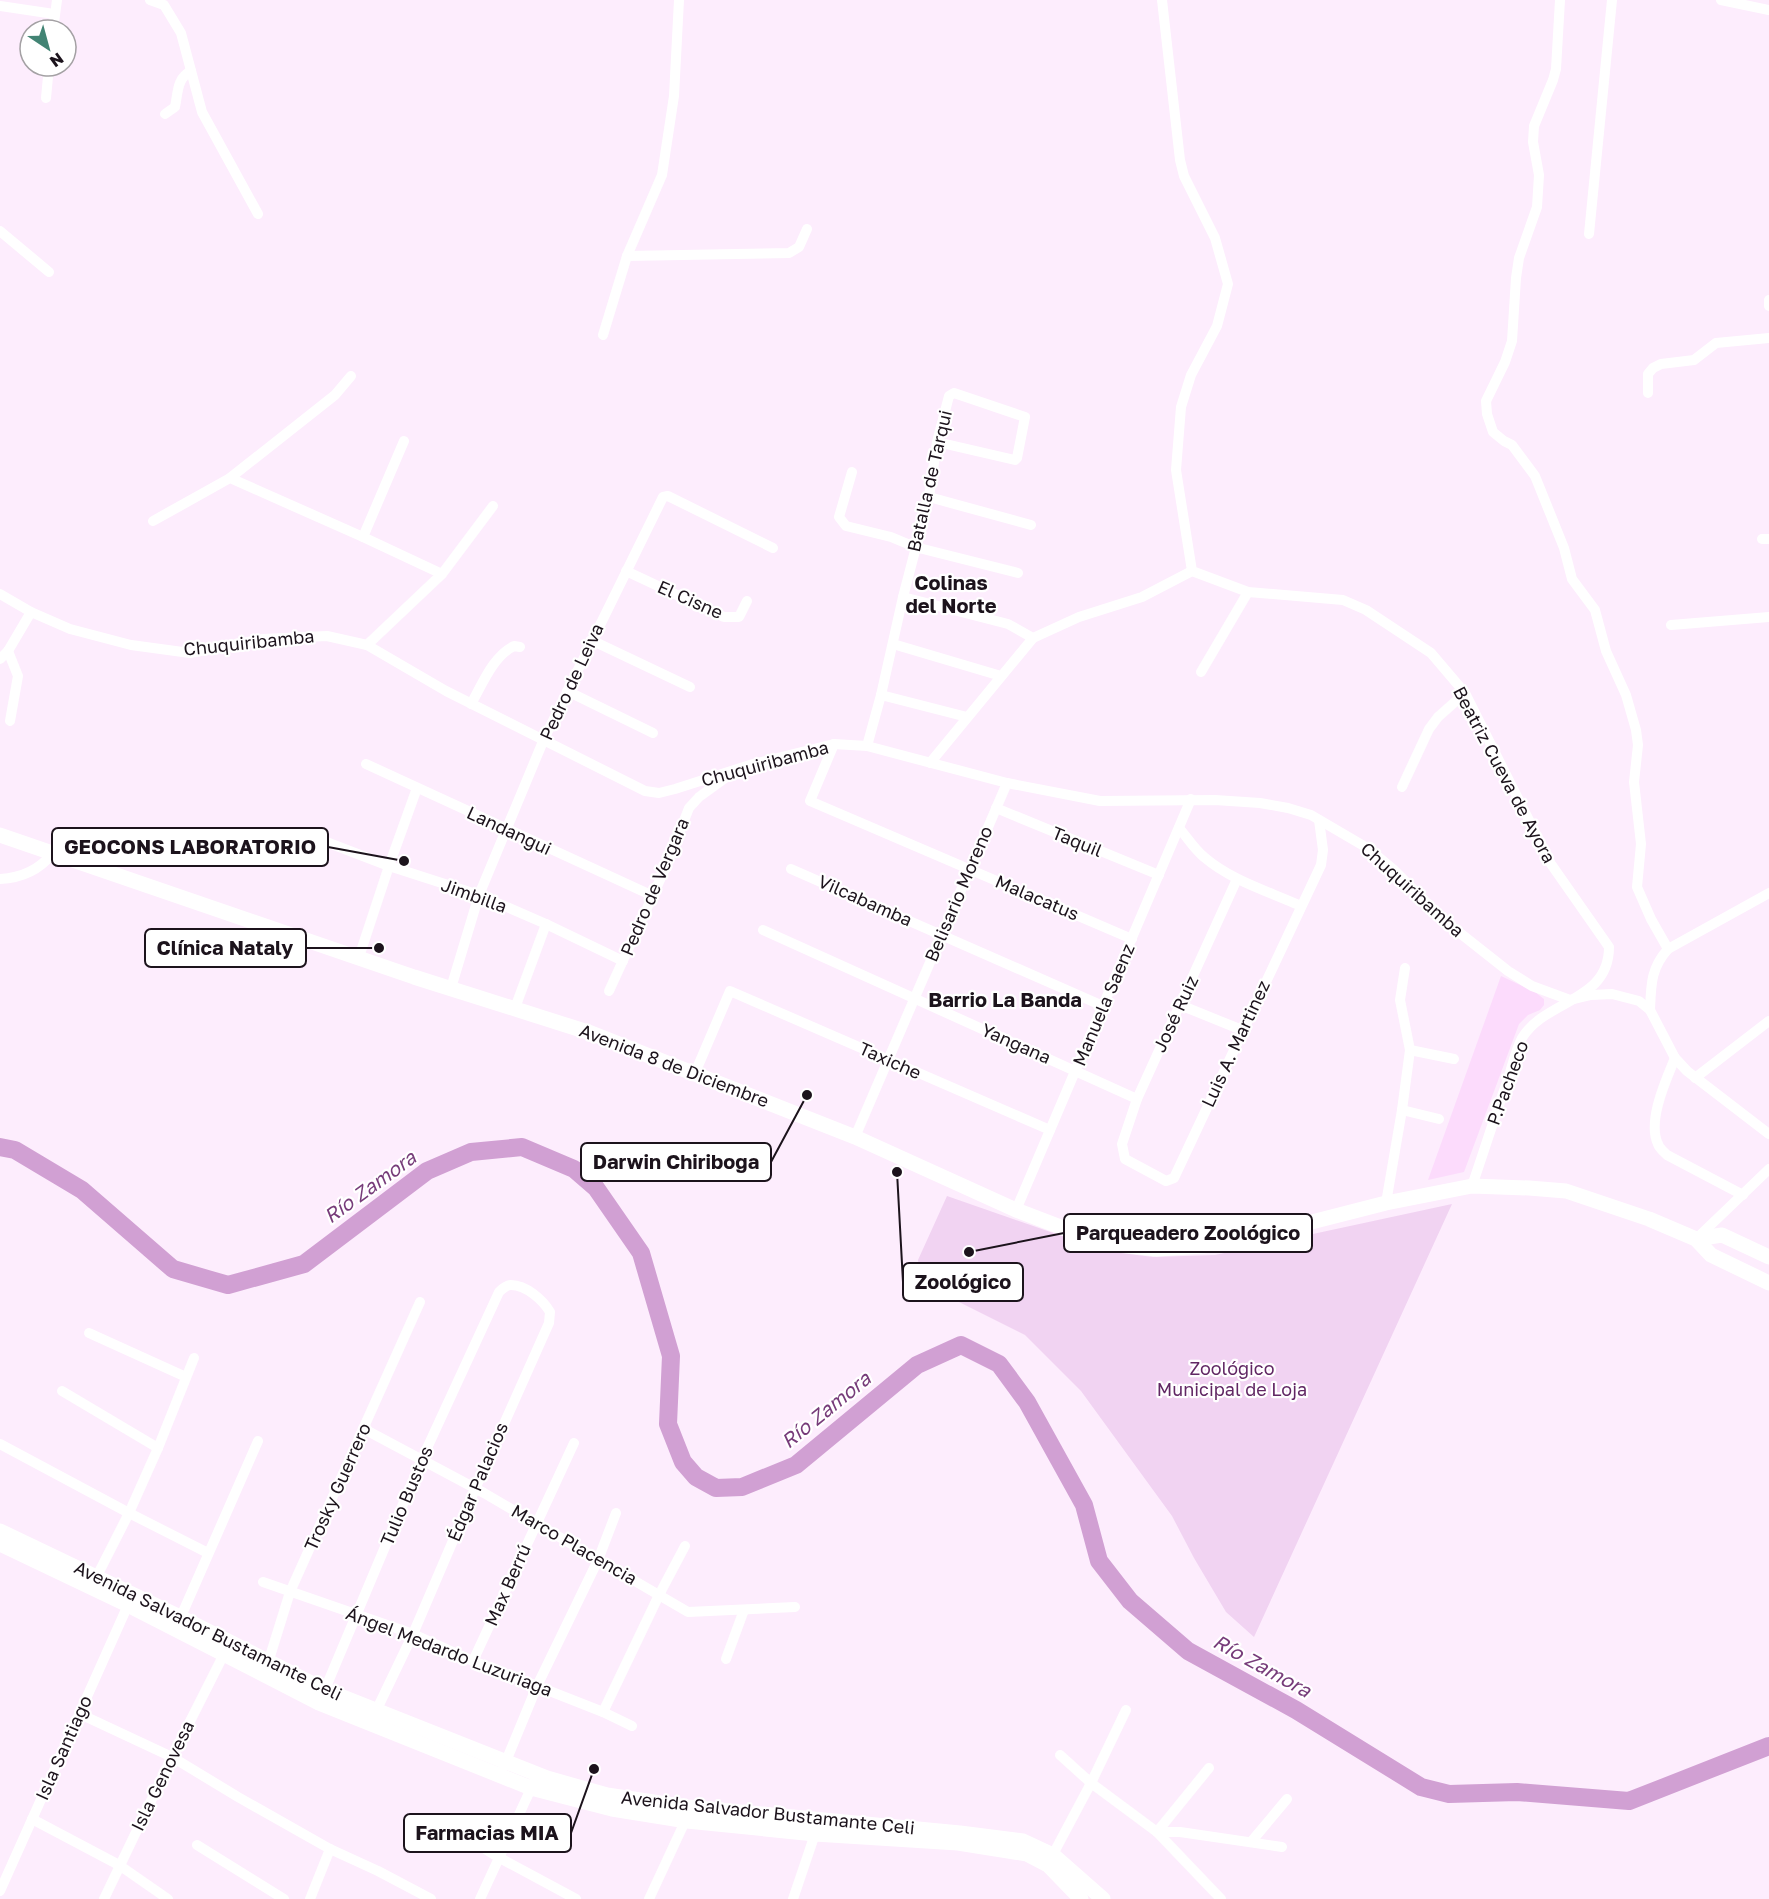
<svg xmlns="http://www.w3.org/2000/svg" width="1769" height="1899" font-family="'Golos Text',sans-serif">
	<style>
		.built { fill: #fcdbfc }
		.green { fill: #f1d3f2 }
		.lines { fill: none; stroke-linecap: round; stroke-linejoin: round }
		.river { stroke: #d1a0d3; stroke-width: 18 }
		.minor { stroke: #fff; stroke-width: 10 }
		.secondary { stroke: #fff; stroke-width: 15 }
		.labels { text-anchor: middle; stroke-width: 4.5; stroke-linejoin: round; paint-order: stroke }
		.street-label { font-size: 18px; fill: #1c131c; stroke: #fff }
		.park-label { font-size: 18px; fill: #612764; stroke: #fff }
		.neighbourhood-label { font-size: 20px; font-weight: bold; fill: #1c131c; stroke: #fff }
		.water-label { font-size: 20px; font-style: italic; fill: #773c7a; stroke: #fff }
		.leader { fill: none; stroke: #1c131c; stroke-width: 2 }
		.callout-dot { fill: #1c131c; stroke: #fff; stroke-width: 2 }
		.callout { fill: #fff; stroke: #1c131c; stroke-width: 2 }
		.callout-label { font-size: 20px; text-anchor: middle; font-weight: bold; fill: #1c131c }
	</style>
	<rect width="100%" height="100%" fill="#fdedfd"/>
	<polygon class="built" points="1501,976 1535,992 1544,999 1544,1005 1540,1010 1528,1015 1519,1024 1464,1172 1428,1180"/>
	<polygon class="green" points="947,1196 1105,1251 1153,1257 1215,1255 1452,1204 1254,1637 1226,1612 1194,1558 1172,1516 1081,1391 1025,1335 921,1283 918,1260"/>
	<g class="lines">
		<polyline class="river" points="0,1147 15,1150 82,1190 173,1269 228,1285 304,1264 427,1171 471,1152 522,1147 574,1169 596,1188 641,1253 671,1356 668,1424 683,1462 696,1477 716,1488 742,1487 796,1465 917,1365 961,1345 999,1364 1027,1402 1084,1505 1099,1561 1130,1601 1188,1651 1296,1710 1421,1787 1449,1794 1517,1792 1629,1801 1769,1746"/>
		<g class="minor">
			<polyline points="150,0 164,5 181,33 202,112 258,214"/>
			<path d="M1162,0L1180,160L1184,176L1215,238L1228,284L1217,326L1191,375L1181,407L1176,470L1192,571L1248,592L1343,600L1366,610L1431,653L1465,693L1551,864L1609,947C1609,1002 1546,999 1522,1038C1515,1051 1512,1068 1507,1082C1495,1116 1484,1151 1472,1186"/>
			<polyline points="1560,0 1556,69 1553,80 1534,126 1533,142 1539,175 1537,207 1519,258 1516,278 1512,341 1505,362 1486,401 1487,414 1493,432 1504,441 1512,445 1535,476 1564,548 1572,579 1595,610 1606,651 1626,695 1636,730 1638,745 1634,782 1641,844 1637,887 1651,919 1668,949"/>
			<polyline points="1721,0 1769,10"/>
			<polyline points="0,6 54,14"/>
			<polyline points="53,30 57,0"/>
			<polyline points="46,98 49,66"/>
			<path d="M165,114L175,107C178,92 177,78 191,71"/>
			<polyline points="0,231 49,272"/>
			<polyline points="1589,234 1612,0"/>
			<polyline points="627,256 789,253 799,247 807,229"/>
			<polyline points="1769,300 1769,306"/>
			<polyline points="603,335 627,256 662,175 674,96 679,0"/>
			<polyline points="1648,393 1648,374 1653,368 1661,364 1694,360 1716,343 1769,338"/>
			<polyline points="852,472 839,517 846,526 891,537 915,547 1018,573"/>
			<polyline points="230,478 335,395 351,376"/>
			<polyline points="929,497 1031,525"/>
			<polyline points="153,521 230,478 363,537 404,441"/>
			<polyline points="363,537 442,574"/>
			<polyline points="1762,539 1769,539"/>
			<polyline points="626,571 724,617 739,617 747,601"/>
			<polyline points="0,594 31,612 70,629 131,645 190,653 263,639 327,636 367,645 446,691 645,791 659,793 675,789 753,764 834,744 867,746 1007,783 1100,801 1215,800 1260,803 1288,808 1311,815 1369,849 1393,869 1446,922 1508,971 1532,986 1570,1000 1591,995 1612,994 1639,1001 1650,1010 1675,1058 1687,1071 1769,1134"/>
			<polyline points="903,597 1008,624 1033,638"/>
			<polyline points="1671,625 1769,617"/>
			<polyline points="591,640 690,687"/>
			<polyline points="893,644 1001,676"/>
			<polyline points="367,645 442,574 493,506"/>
			<polyline points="8,651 18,676 10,721"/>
			<polyline points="0,659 8,651 31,612"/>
			<polyline points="1201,672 1248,592"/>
			<polyline points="567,691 653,733"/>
			<polyline points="881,695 967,717"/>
			<path d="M471,704C482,685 493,656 514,646L520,647"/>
			<polyline points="834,744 810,801 1132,939"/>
			<polyline points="867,746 881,695 903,597 929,497 937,442 949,396 954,393 1025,417 1017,458 1015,460 937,442"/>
			<polyline points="930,763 1033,638 1079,617 1142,597 1192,571"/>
			<polyline points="366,764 653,896"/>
			<polyline points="1402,787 1429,729 1438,717 1465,693"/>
			<polyline points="996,808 1159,875"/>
			<path d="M1179,828C1187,837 1194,849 1204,857C1232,881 1268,891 1301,906"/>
			<polyline points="321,840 389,866 479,895 546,924 623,961"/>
			<polyline points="791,869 1103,1006"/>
			<path d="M0,879C20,878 39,870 52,854"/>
			<polyline points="1237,879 1137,1099 1122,1144 1125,1159 1166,1181 1174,1178 1321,865 1323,850 1319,820"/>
			<polyline points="763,930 1137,1099"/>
			<polyline points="359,957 389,866 417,788"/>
			<polyline points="451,988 479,895 544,739 663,497 668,496 773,548"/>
			<polyline points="609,991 665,869 689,808 699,797 728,776"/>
			<polyline points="1180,1005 1242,1030"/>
			<polyline points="515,1008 546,924"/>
			<path d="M1650,1010C1651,984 1651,968 1668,949L1769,893"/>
			<polyline points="1410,1050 1454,1059"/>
			<path d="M1675,1058C1666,1080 1647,1121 1658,1144C1659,1148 1664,1152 1667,1155L1743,1195"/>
			<polyline points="695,1073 730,991 1050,1130"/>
			<polyline points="1695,1078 1769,1021"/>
			<polyline points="1402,1110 1439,1119"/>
			<polyline points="855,1137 1007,783"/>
			<polyline points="1386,1203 1402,1110 1410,1050 1400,1000 1405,968"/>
			<polyline points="1016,1210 1191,799"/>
			<polyline points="1696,1239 1769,1169"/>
			<polyline points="89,1333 186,1377"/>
			<polyline points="62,1391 158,1448"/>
			<polyline points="364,1429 484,1493 688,1612 795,1607"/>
			<polyline points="0,1444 129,1513 208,1553"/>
			<polyline points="97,1576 129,1513 158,1448 194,1358"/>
			<polyline points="263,1582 413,1634 473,1661 603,1712 632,1726"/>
			<polyline points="179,1621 258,1441"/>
			<polyline points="726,1659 744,1610"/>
			<polyline points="473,1661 574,1443"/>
			<polyline points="267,1666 290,1592 420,1302"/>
			<path d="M323,1694L422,1459L499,1292C502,1289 506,1285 511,1285C526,1285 543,1300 550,1312L549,1323L479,1480L413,1634L377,1709"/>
			<polyline points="603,1712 659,1595 685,1546"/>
			<polyline points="80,1714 172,1757 238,1797 330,1849 378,1871 431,1899"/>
			<polyline points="1060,1755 1091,1783 1126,1710"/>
			<polyline points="504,1766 537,1686 598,1560 616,1513"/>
			<polyline points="32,1819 119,1865 168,1899"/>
			<polyline points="440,1821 498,1857 576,1899"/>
			<polyline points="1157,1832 1180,1832 1282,1847"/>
			<polyline points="1157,1832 1221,1899"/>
			<polyline points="1251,1842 1287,1799"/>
			<polyline points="197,1845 284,1899"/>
			<polyline points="1050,1860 1091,1783 1157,1832 1209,1768"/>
			<polyline points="0,1891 128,1605"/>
			<polyline points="104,1899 172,1757 224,1654"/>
			<polyline points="310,1899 330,1849"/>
			<polyline points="480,1899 534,1782"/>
			<polyline points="649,1899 688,1815"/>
			<polyline points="793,1899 815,1834"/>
		</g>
		<g class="secondary">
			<polyline points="0,835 414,977 591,1033 855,1137 1016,1210 1084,1236 1120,1245 1157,1249 1203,1246 1245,1239 1386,1203 1472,1186 1529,1188 1566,1191 1649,1219 1696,1239 1711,1255 1769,1283"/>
			<polyline points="1696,1239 1722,1235 1769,1257"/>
			<polyline points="0,1531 180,1617 325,1690 547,1778 607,1795 687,1807 960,1833 1023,1841 1053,1855 1103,1899"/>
			<polyline points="0,1544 128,1605 319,1703 531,1788 612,1809 687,1821 815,1834 958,1843 1027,1854 1048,1865 1081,1899"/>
		</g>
	</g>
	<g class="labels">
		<g class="street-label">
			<text transform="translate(930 481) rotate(-77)" y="6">Batalla de Tarqui</text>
			<text transform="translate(690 600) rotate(24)" y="6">El Cisne</text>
			<text transform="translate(249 643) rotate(-6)" y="6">Chuquiribamba</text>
			<text transform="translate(572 682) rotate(-65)" y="6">Pedro de Leiva</text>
			<text transform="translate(765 764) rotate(-15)" y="6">Chuquiribamba</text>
			<text transform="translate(1504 775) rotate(62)" y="6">Beatriz Cueva de Ayora</text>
			<text transform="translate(509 831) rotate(25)" y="6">Landangui</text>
			<text transform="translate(1077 842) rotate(22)" y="6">Taquil</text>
			<text transform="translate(655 887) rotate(-67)" y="6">Pedro de Vergara</text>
			<text transform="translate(1412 890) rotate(42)" y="6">Chuquiribamba</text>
			<text transform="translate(959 894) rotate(-67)" y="6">Belisario Moreno</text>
			<text transform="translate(474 896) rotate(20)" y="6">Jimbilla</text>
			<text transform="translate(1037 898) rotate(23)" y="6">Malacatus</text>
			<text transform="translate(865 901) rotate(24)" y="6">Vilcabamba</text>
			<text transform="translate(1104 1005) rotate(-67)" y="6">Manuela Saenz</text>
			<text transform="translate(1176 1014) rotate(-65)" y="6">José Ruiz</text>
			<text transform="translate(1016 1044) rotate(24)" y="6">Yangana</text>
			<text transform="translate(1236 1044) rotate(-65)" y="6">Luis A. Martinez</text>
			<text transform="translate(890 1061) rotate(24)" y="6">Taxiche</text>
			<text transform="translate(674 1066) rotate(21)" y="6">Avenida 8 de Diciembre</text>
			<text transform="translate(1508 1083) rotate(-70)" y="6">P.Pacheco</text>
			<text transform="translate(478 1482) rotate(-67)" y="6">Édgar Palacios</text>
			<text transform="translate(338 1487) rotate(-66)" y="6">Trosky Guerrero</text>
			<text transform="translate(407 1496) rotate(-67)" y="6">Tulio Bustos</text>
			<text transform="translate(574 1545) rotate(30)" y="6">Marco Placencia</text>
			<text transform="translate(508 1585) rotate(-66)" y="6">Max Berrú</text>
			<text transform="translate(208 1631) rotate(26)" y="6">Avenida Salvador Bustamante Celi</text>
			<text transform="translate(449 1652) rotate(21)" y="6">Ángel Medardo Luzuriaga</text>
			<text transform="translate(64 1748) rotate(-66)" y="6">Isla Santiago</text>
			<text transform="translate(163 1776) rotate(-64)" y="6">Isla Genovesa</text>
			<text transform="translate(768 1813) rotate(6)" y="6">Avenida Salvador Bustamante Celi</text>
		</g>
		<g class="park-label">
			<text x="1232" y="1375">Zoológico<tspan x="1232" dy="21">Municipal de Loja</tspan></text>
		</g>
		<g class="neighbourhood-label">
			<text x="951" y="590">Colinas<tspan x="951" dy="23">del Norte</tspan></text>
			<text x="1005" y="1007">Barrio La Banda</text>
		</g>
		<g class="water-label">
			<text transform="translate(370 1187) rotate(-36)" y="7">Río Zamora</text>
			<text transform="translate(826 1410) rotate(-39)" y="7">Río Zamora</text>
			<text transform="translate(1262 1666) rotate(29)" y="7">Río Zamora</text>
		</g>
	</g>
	<path class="leader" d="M404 861L328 847M379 948L306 948M807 1095L771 1162M969 1252L1064 1233M897 1172L903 1282M594 1769L571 1833"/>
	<g class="callout-dot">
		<circle cx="404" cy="861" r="6"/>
		<circle cx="379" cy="948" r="6"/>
		<circle cx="807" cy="1095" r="6"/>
		<circle cx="969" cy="1252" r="6"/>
		<circle cx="897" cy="1172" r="6"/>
		<circle cx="594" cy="1769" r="6"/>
	</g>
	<g class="callout">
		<rect x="52" y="828" width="276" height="38" rx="6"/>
		<rect x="145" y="929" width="161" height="38" rx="6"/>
		<rect x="581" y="1143" width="190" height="38" rx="6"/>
		<rect x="1064" y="1214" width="248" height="38" rx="6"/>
		<rect x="903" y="1263" width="120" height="38" rx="6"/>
		<rect x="404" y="1814" width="167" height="38" rx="6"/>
	</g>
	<g class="callout-label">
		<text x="190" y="854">GEOCONS LABORATORIO</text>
		<text x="225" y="955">Clínica Nataly</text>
		<text x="676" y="1169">Darwin Chiriboga</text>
		<text x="1188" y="1240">Parqueadero Zoológico</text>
		<text x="963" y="1289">Zoológico</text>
		<text x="487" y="1840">Farmacias MIA</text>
	</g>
	<g transform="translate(48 48) rotate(144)"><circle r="28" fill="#ffffff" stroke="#a4a1a4" stroke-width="1.5"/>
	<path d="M0-4.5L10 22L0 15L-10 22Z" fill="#428474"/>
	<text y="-9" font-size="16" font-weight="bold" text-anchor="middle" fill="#1c131c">N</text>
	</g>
</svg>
